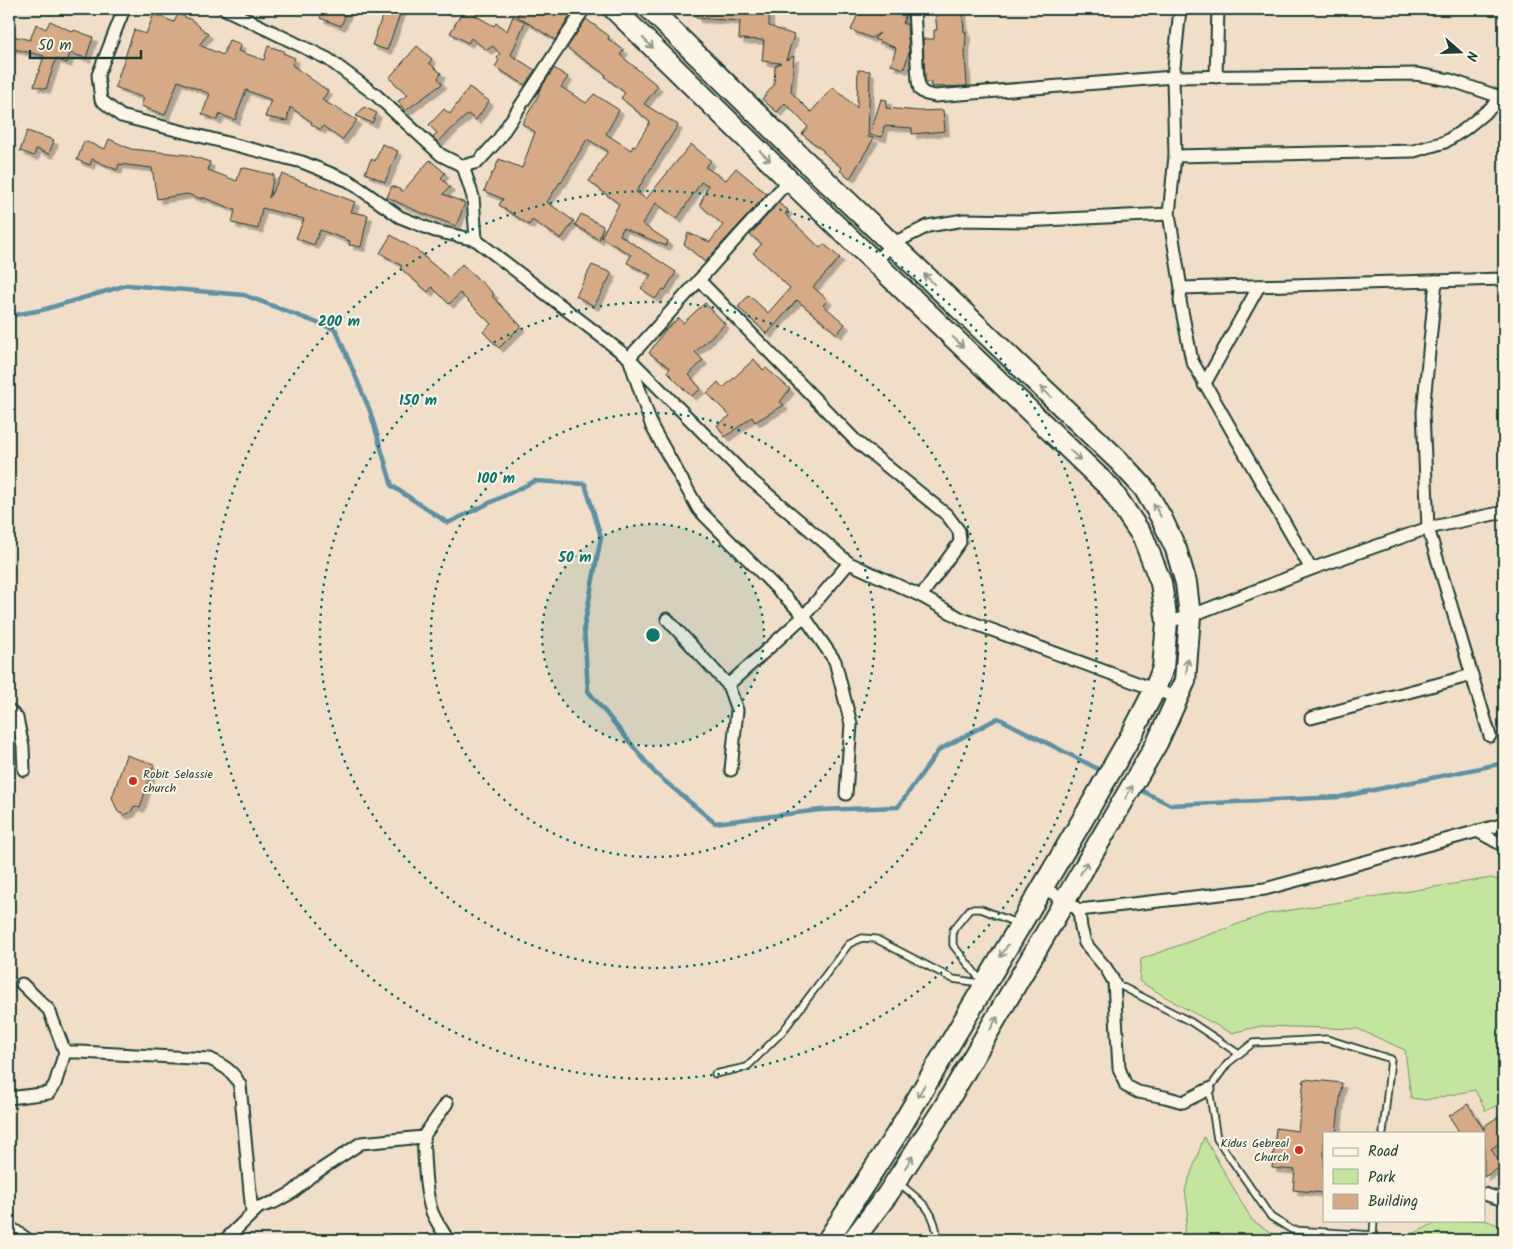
<svg xmlns="http://www.w3.org/2000/svg" width="1513" height="1249" font-family="Kalam,sans-serif">
	<style>
		.green { fill: #c4e59e; stroke: #729169 }
		.lines { fill: none; stroke-linecap: round; stroke-linejoin: round }
		.stream { stroke: #5f91a2; stroke-width: 4.5 }
		.building { fill: #d6aa87; stroke: #1f3d34; filter: url(#shadow) }
		.service-casing { stroke: #1f3d34; stroke-width: 9 }
		.minor-casing { stroke: #1f3d34; stroke-width: 15 }
		.tertiary-casing { stroke: #1f3d34; stroke-width: 19 }
		.trunk-casing { stroke: #1f3d34; stroke-width: 24 }
		.service { stroke: #fcf5e5; stroke-width: 5.5 }
		.minor { stroke: #fcf5e5; stroke-width: 11 }
		.tertiary { stroke: #fcf5e5; stroke-width: 15 }
		.trunk { stroke: #fcf5e5; stroke-width: 20 }
		.oneway { stroke: #8e998c }
		.ring { fill: none; stroke: #0f766e; stroke-width: 2.5; stroke-dasharray: 2.5 5 }
		.poi-dot { fill: #c8321e; stroke: #fcf5e5; stroke-width: 2 }
		.labels { text-anchor: middle; stroke-width: 4; stroke-linejoin: round; paint-order: stroke }
		.poi-label { font-size: 12px; fill: #1f3d34; stroke: #fcf5e5; text-anchor: start }
		.centre { fill: #0f766e; stroke: #fcf5e5; stroke-width: 2.5 }
		.ring-label { font-size: 15px; text-anchor: middle; font-weight: bold; fill: #0f766e; stroke: #fcf5e5; stroke-width: 4; stroke-linejoin: round; paint-order: stroke }
	</style>
	<defs>
		<filter id="shadow"><feDropShadow dx="4.5" dy="4.5" stdDeviation="0" flood-color="#0004"/></filter>
	</defs>
	<rect width="100%" height="100%" fill="#f1dec9"/>
	<filter id="ink" filterUnits="userSpaceOnUse"><feTurbulence type="fractalNoise" baseFrequency=".02" numOctaves="2"/><feDisplacementMap in="SourceGraphic" scale="10" xChannelSelector="R" yChannelSelector="G"/><feConvolveMatrix kernelMatrix="1 2 1 2 8 2 1 2 1" color-interpolation-filters="sRGB"/></filter>
	<g filter="url(#ink)">
		<g class="green">
			<polygon points="1491,878 1504,882 1504,1108 1503,1102 1486,1111 1475,1090 1425,1100 1411,1098 1405,1050 1358,1029 1261,1026 1231,1033 1179,1005 1139,981 1141,959 1266,914"/>
			<polygon points="1204,1137 1252,1220 1282,1240 1186,1240 1183,1237 1188,1211 1185,1190"/>
			<polygon points="1441,1220 1484,1220 1504,1227 1504,1240 1401,1240"/>
		</g>
		<g class="lines">
			<g class="stream">
				<polyline points="9,316 42,310 127,285 244,295 336,330 370,411 392,486 448,523 535,481 585,484 601,537 584,627 588,691 655,773 715,823 820,810 898,807 939,750 998,718 1104,772"/>
				<polyline points="1136,788 1171,805 1340,797 1504,763"/>
			</g>
		</g>
		<g class="building">
			<polygon points="324,9 348,9 341,26 320,18"/>
			<polygon points="385,9 402,9 387,50 372,45"/>
			<polygon points="464,9 494,26 496,23 507,31 513,16 525,22 511,55 535,70 525,85 495,67 499,60 497,58 500,54 493,46 487,50 471,38 468,43 450,33"/>
			<polygon points="522,9 573,9 574,10 555,40 517,16"/>
			<polygon points="696,9 769,9 769,26 794,35 786,60 794,56 791,92 811,112 833,87 857,108 858,70 870,71 868,137 874,138 850,178 840,171 842,168 823,152 824,151 802,134 808,127 785,103 777,112 762,99 774,85 775,66 781,63 762,61 764,40 739,39 740,21 696,18"/>
			<polygon points="860,9 864,9 881,15 883,9 907,9 903,24 907,24 909,52 904,69 891,65 896,48 874,39 880,33 871,38 851,30"/>
			<polygon points="962,9 964,32 966,32 965,54 967,86 931,87 931,82 926,82 925,80 923,39 934,39 934,30 937,30 935,12"/>
			<polygon points="154,14 174,22 178,14 192,20 208,34 199,45 223,55 229,40 241,44 238,51 264,60 268,46 284,51 283,53 295,58 292,65 328,91 322,100 357,120 342,140 323,126 321,130 311,124 312,122 290,107 287,121 265,117 271,100 246,90 235,120 220,114 217,120 202,114 210,94 178,81 165,115 141,106 144,98 115,87 134,30 146,34"/>
			<polygon points="586,19 609,36 608,39 624,50 620,55 658,86 644,104 678,125 636,192 646,199 691,144 711,161 705,167 726,180 736,168 767,194 705,262 684,244 688,233 710,242 723,225 700,205 708,185 701,182 677,219 656,203 642,224 668,241 666,246 623,228 620,235 676,272 665,290 663,289 655,299 641,288 651,275 627,263 631,255 601,237 619,204 589,181 597,170 596,169 608,151 587,139 561,183 560,182 547,202 574,221 561,239 532,220 529,225 499,205 503,199 484,191 492,173 493,174 499,159 522,168 535,132 522,124 539,94 538,93 554,68 568,77 561,87 586,103 594,94 619,110 606,134 631,150 633,146 635,147 650,122 621,98 625,93 605,77 606,75 567,48"/>
			<polygon points="50,21 73,32 74,30 93,37 86,58 70,53 67,63 56,59 46,89 34,86 44,56 10,48 13,36 30,40 36,24 46,29"/>
			<polygon points="417,46 432,59 429,63 441,73 438,78 442,84 405,111 398,101 408,95 389,78"/>
			<polygon points="469,87 489,101 476,120 468,114 438,142 433,138 437,133 429,125 444,109 450,114"/>
			<polygon points="881,99 887,100 886,108 919,111 943,110 945,131 912,134 912,128 884,126 882,137 870,135"/>
			<polygon points="364,107 377,113 372,123 356,116"/>
			<polygon points="27,131 54,140 49,154 36,149 34,156 20,151"/>
			<polygon points="109,139 131,149 188,155 210,162 208,170 237,181 241,167 274,175 269,198 282,174 355,202 351,212 368,215 361,247 349,245 350,241 320,230 314,245 296,238 304,219 262,208 258,229 232,223 235,210 202,197 202,199 187,194 157,199 152,168 119,164 117,170 92,159 90,165 77,160 84,141 105,149"/>
			<polygon points="382,144 398,151 385,182 365,173 371,159 375,161"/>
			<polygon points="430,160 445,173 441,178 450,187 443,194 465,203 456,226 412,209 387,197 392,186 403,191"/>
			<polygon points="778,203 788,210 785,214 820,248 824,244 840,258 813,287 828,300 823,305 845,324 837,334 797,300 767,334 738,307 749,295 768,313 790,288 753,253 762,244 750,235"/>
			<polygon points="581,214 603,226 599,240 575,225"/>
			<polygon points="391,235 424,255 423,256 449,278 462,264 494,294 492,296 521,326 499,348 483,332 491,324 460,293 449,304 432,287 428,292 400,268 402,266 380,253"/>
			<polygon points="592,265 612,273 594,306 576,296"/>
			<polygon points="705,303 725,324 695,352 703,360 689,375 701,389 691,396 667,372 670,368 649,353 665,330 679,318 683,323"/>
			<polygon points="754,359 763,370 766,368 790,389 780,402 784,405 755,422 752,417 725,437 717,425 730,416 707,393 718,382 723,388"/>
			<polygon points="126,755 154,764 140,808 134,806 131,812 124,815 118,812 112,798"/>
			<polygon points="1304,1079 1342,1083 1336,1133 1324,1133 1324,1193 1293,1190 1295,1170 1272,1168 1276,1128 1298,1131"/>
			<polygon points="1468,1104 1484,1130 1484,1126 1498,1117 1504,1127 1504,1140 1491,1149 1502,1166 1484,1177 1484,1133 1460,1133 1449,1116"/>
		</g>
		<g class="lines">
			<defs>
				<g id="service">
					<polyline points="982,982 953,945 953,930 970,909 981,909 1016,923"/>
					<polyline points="1115,983 1191,1022 1239,1054"/>
					<polyline points="715,1074 747,1067 783,1031 849,944 862,938 876,939 953,979 980,983"/>
					<path d="M900,1184C923,1203 934,1208 938,1240"/>
					<polyline points="1374,1220 1373,1235 1292,1230 1271,1217 1217,1139 1209,1089 1228,1063 1253,1043 1327,1039 1391,1059 1383,1133"/>
				</g>
				<g id="minor">
					<polyline points="124,9 98,75 101,100 121,116 302,162 349,181 400,217 435,231 476,240 629,358 744,474 849,563 921,596 962,619 1178,698"/>
					<polyline points="225,9 328,59 376,95 441,155 463,166 478,162 498,140 584,9"/>
					<polyline points="914,9 918,81 920,90 926,94 935,96 1173,77 1416,74 1450,80 1503,98"/>
					<polyline points="1180,9 1173,77 1175,156 1169,214 1181,288 1180,301 1192,361 1311,569"/>
					<polyline points="1216,77 1218,9"/>
					<polyline points="1175,156 1414,151 1445,142 1465,129 1504,97"/>
					<polyline points="463,166 473,197 476,240"/>
					<polyline points="789,180 629,358 652,427 699,510 804,616 835,661 851,724 846,794"/>
					<polyline points="875,262 892,244 928,226 964,220 1023,221 1169,214"/>
					<polyline points="699,280 857,442 947,515 959,531 960,542 921,596"/>
					<polyline points="1436,281 1423,412 1428,528 1490,736"/>
					<polyline points="1181,288 1504,279"/>
					<polyline points="1204,385 1259,286"/>
					<polyline points="667,619 728,685 737,710 731,770"/>
					<polyline points="1167,622 1190,616 1311,569 1428,528 1504,512"/>
					<polyline points="728,685 804,616 849,563"/>
					<polyline points="9,710 17,718 23,747 24,770"/>
					<polyline points="1311,718 1472,675"/>
					<polyline points="1477,831 1504,846"/>
					<polyline points="1043,887 1079,910 1265,889 1504,824"/>
					<polyline points="1079,910 1081,928 1085,943 1106,968 1114,982 1119,1068 1126,1086 1138,1092 1165,1097 1183,1102 1209,1089"/>
					<polyline points="22,984 49,1010 65,1052"/>
					<path d="M9,1098L49,1093L55,1084L65,1052H80L210,1059C224,1066 233,1071 240,1085L252,1213"/>
					<path d="M423,1137C425,1162 424,1188 432,1212C436,1222 443,1231 448,1240"/>
					<polyline points="1484,1194 1504,1200"/>
					<polyline points="225,1240 259,1207 275,1202 293,1192 311,1176 361,1143 423,1137 447,1103"/>
				</g>
				<polyline id="tertiary" points="9,1229 25,1240"/>
				<g id="trunk">
					<polyline points="614,9 789,180 1110,488 1143,537 1161,583 1167,622 1163,668 1155,689 1133,732 1083,819 896,1135 828,1240"/>
					<polyline points="650,9 802,158 1118,460 1144,488 1162,519 1176,549 1186,583 1190,616 1185,681 1157,743 943,1109 887,1195 853,1240"/>
				</g>
			</defs>
			<use href="#service" class="service-casing"/>
			<use href="#minor" class="minor-casing"/>
			<use href="#tertiary" class="tertiary-casing"/>
			<use href="#trunk" class="trunk-casing"/>
			<use href="#service" class="service"/>
			<use href="#minor" class="minor"/>
			<use href="#tertiary" class="tertiary"/>
			<use href="#trunk" class="trunk"/>
		</g>
		<defs><path id="oneway-shaft" d="M-6 0H5M1.5-3L5.5 0L1.5 3" fill="none" stroke-width="1.6" stroke-linecap="round" stroke-linejoin="round" transform="scale(1.25)"/></defs>
		<g class="oneway">
			<use href="#oneway-shaft" transform="translate(648 43) rotate(45)"/>
			<use href="#oneway-shaft" transform="translate(765 156) rotate(44)"/>
			<use href="#oneway-shaft" transform="translate(929 279) rotate(-136)"/>
			<use href="#oneway-shaft" transform="translate(958 342) rotate(44)"/>
			<use href="#oneway-shaft" transform="translate(1046 392) rotate(-136)"/>
			<use href="#oneway-shaft" transform="translate(1075 455) rotate(44)"/>
			<use href="#oneway-shaft" transform="translate(1157 510) rotate(-119)"/>
			<use href="#oneway-shaft" transform="translate(1187 666) rotate(-83)"/>
			<use href="#oneway-shaft" transform="translate(1129 792) rotate(-60)"/>
			<use href="#oneway-shaft" transform="translate(1084 868) rotate(-60)"/>
			<use href="#oneway-shaft" transform="translate(1004 951) rotate(122)"/>
			<use href="#oneway-shaft" transform="translate(994 1023) rotate(-60)"/>
			<use href="#oneway-shaft" transform="translate(921 1091) rotate(120)"/>
			<use href="#oneway-shaft" transform="translate(909 1162) rotate(-57)"/>
		</g>
	</g>
	<circle cx="653" cy="635" r="111" fill="#0f766e" fill-opacity=".12"/>
	<g class="ring">
		<circle cx="653" cy="635" r="111"/>
		<circle cx="653" cy="635" r="222"/>
		<circle cx="653" cy="635" r="333"/>
		<circle cx="653" cy="635" r="444"/>
	</g>
	<g class="poi-dot">
		<circle cx="133" cy="781" r="5"/>
		<circle cx="1299" cy="1150" r="5"/>
	</g>
	<g class="labels">
		<g class="poi-label">
			<text x="143" y="778">Robit Selassie<tspan x="143" dy="14">church</tspan></text>
			<text x="1289" y="1147" text-anchor="end">Kidus Gebreal<tspan x="1289" dy="14">Church</tspan></text>
		</g>
	</g>
	<circle cx="653" cy="635" r="8" class="centre"/>
	<g class="ring-label">
		<text x="339" y="326">200 m</text>
		<text x="418" y="405">150 m</text>
		<text x="496" y="483">100 m</text>
		<text x="575" y="562">50 m</text>
	</g>
	<rect width="1513" height="1249" fill="none" stroke="#fcf5e5" stroke-width="30"/>
	<rect x="15" y="15" width="1483" height="1219" fill="none" stroke="#1f3d34" stroke-width="2" filter="url(#ink)"/>
	<rect x="1323" y="1132" width="162" height="90" fill="#fcf5e5" stroke="#a4ab9e"/>
	<rect x="1333" y="1148" width="25" height="8" fill="#fcf5e5" stroke="#a4ab9e"/>
	<text x="1368" y="1156" font-size="15" fill="#1f3d34">Road</text>
	<rect x="1333" y="1169" width="25" height="15" fill="#c4e59e" stroke="#a4ab9e"/>
	<text x="1368" y="1182" font-size="15" fill="#1f3d34">Park</text>
	<rect x="1333" y="1194" width="25" height="15" fill="#d6aa87" stroke="#a4ab9e"/>
	<text x="1368" y="1206" font-size="15" fill="#1f3d34">Building</text>
	<g transform="translate(1460 52) rotate(110)" stroke="#fcf5e5" stroke-width="4" paint-order="stroke">
	<path d="M0-4L9 19L0 12L-9 19Z" fill="#1f3d34"/>
	<text y="-8" font-size="14" font-weight="bold" text-anchor="middle" fill="#1f3d34">N</text>
	</g>
	<path d="M30 50v8h111v-8" fill="none" stroke="#1f3d34" stroke-width="2.5"/>
	<text x="38" y="50" font-size="15" fill="#1f3d34" stroke="#fcf5e5" stroke-width="4" paint-order="stroke">50 m</text>
</svg>
